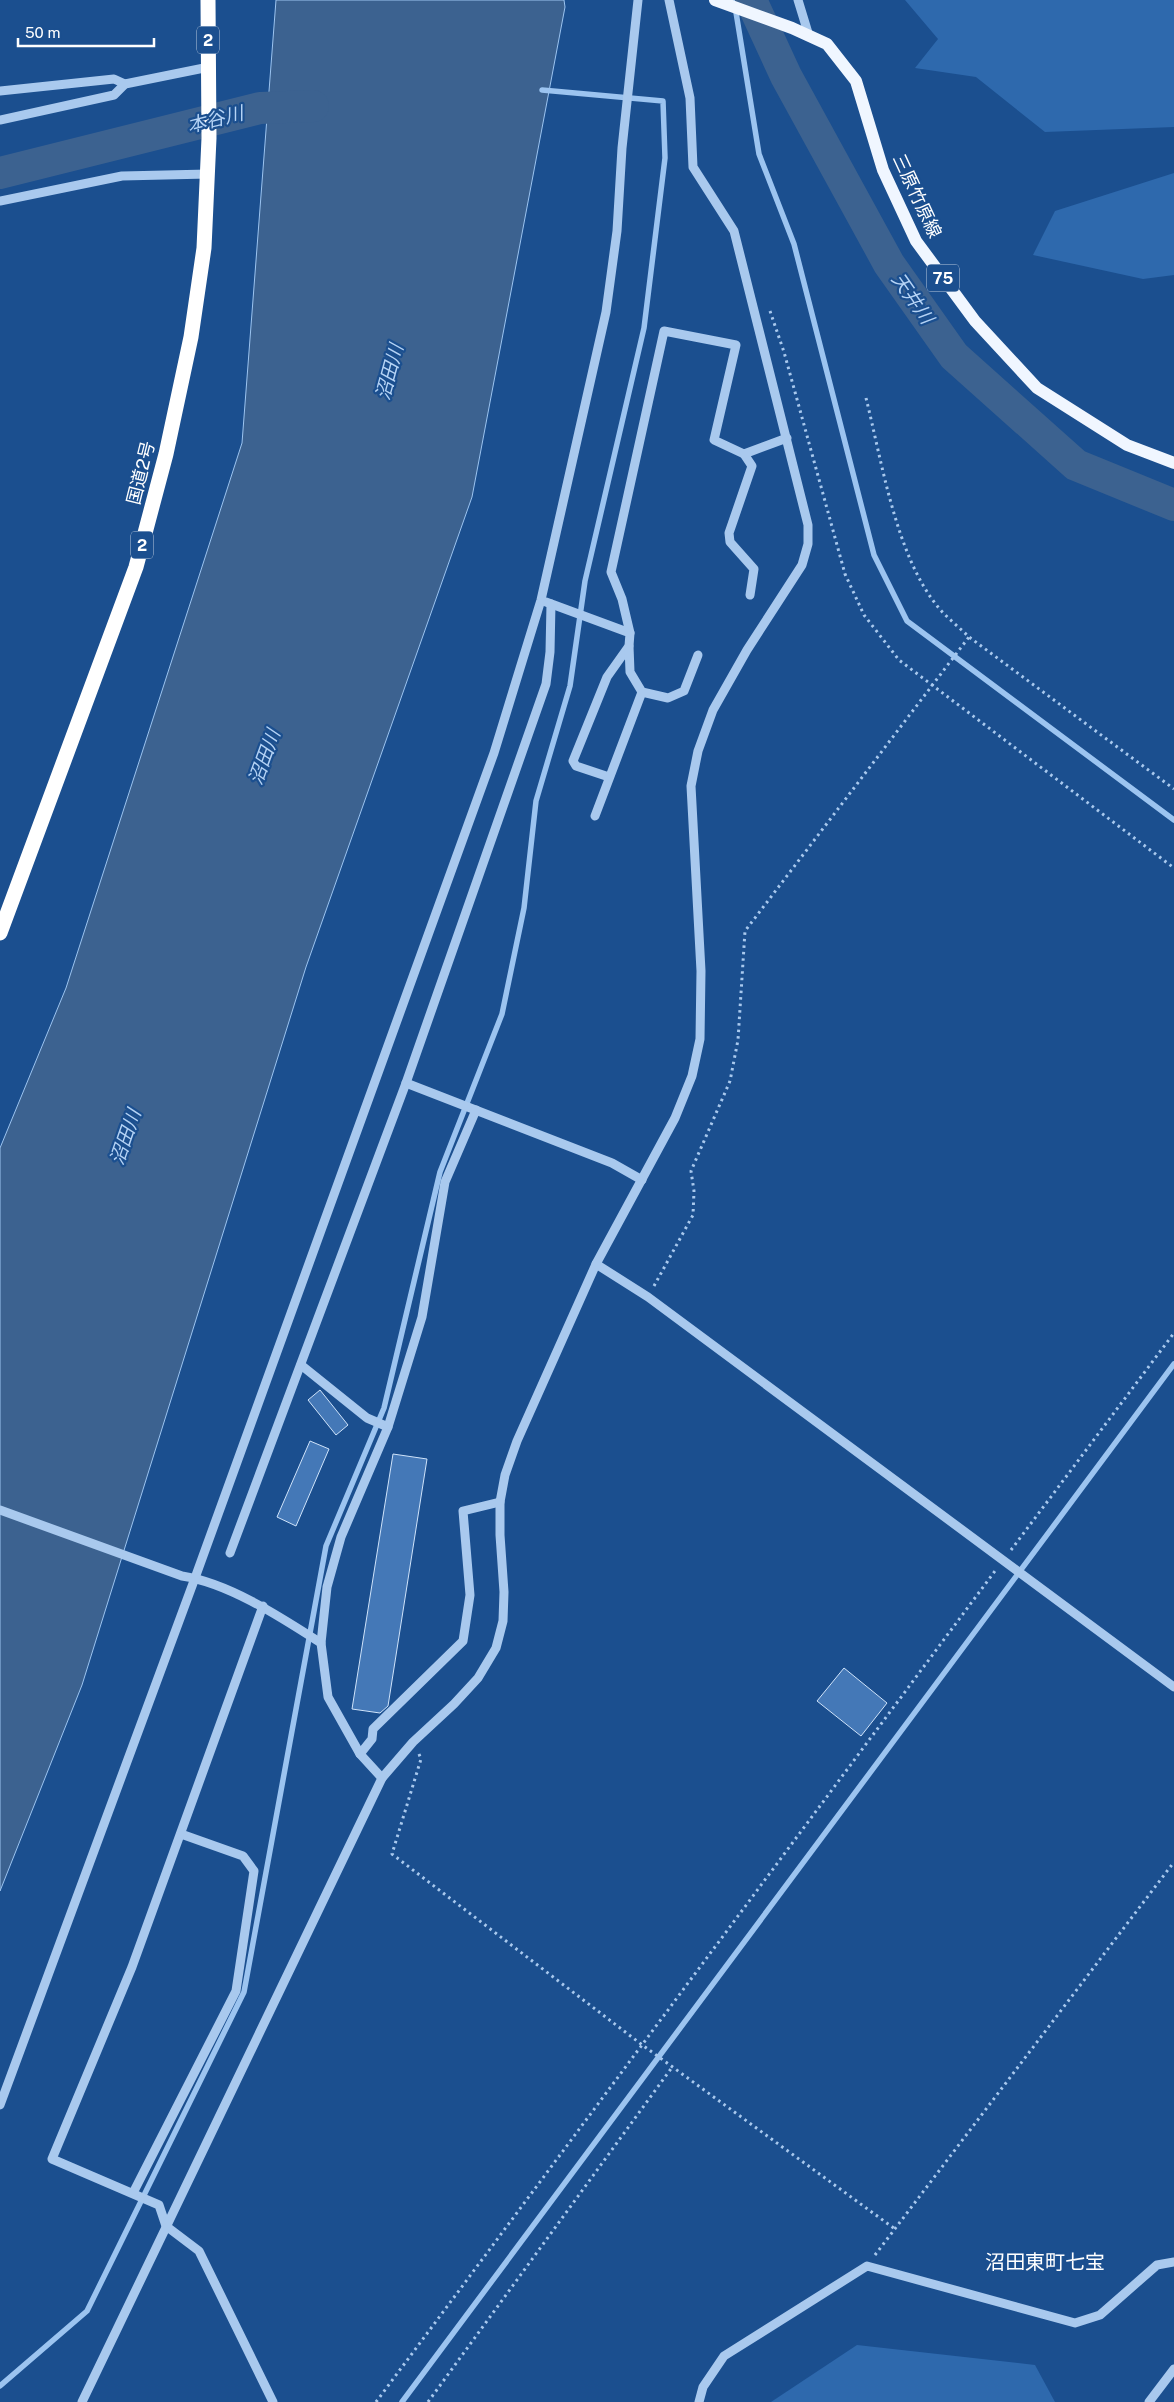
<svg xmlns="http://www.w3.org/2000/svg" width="1174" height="2402" font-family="'Public Sans','Noto Sans JP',sans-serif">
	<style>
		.green { fill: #2e69ad }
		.water { fill: #3c6290; stroke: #9cc4f0 }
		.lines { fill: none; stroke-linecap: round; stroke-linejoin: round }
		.stream { stroke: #9cc4f0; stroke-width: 5.5 }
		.river { stroke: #3c6290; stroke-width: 32 }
		.building { fill: #4478b7; stroke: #cfe3fa }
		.path { stroke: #a9c9ee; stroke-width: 3; stroke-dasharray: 2.5 4; stroke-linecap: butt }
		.minor { stroke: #a9c9ee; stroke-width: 9 }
		.major { stroke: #f0f6ff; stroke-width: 12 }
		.highway { stroke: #fff; stroke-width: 15 }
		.labels { text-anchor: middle; stroke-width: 4.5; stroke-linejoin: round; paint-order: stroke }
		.shield { fill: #1b4f8f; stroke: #bbcadd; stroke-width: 1 }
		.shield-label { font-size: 16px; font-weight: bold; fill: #fff }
		.street-label { font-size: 18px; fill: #fff; stroke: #1b4f8f }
		.water-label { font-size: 19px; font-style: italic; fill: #b5d3f5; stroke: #1b4f8f }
		.quarter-label { font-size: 20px; fill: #fff; stroke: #1b4f8f }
	</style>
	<rect width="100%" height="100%" fill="#1b4f8f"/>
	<g class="green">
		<polygon points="905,0 1174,0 1174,127 1045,132 976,77 915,68 938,39"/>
		<polygon points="1174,173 1174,275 1143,279 1033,255 1055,211"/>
		<polygon points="857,2345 1035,2365 1055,2402 771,2402"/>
	</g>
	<polygon class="water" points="276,0 564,0 565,7 472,497 306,967 82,1685 0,1891 0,1148 66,988 242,443"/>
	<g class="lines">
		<g class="stream">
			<polyline points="734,0 759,154 794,244 874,555 907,621 1174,820"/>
			<polyline points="0,2386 87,2311 244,1992 326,1546 384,1408 440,1172 502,1014 524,908 536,801 570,686 585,581 644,328 665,158 663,101 542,90"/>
			<polyline points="402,2402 1174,1364"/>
		</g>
		<g class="river">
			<polyline points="751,0 786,76 889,264 954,356 1076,465 1174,505"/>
			<polyline points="0,173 260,108 313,106"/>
		</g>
	</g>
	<g class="building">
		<polygon points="320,1390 348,1425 336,1435 308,1400"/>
		<polygon points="310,1441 329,1449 296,1526 277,1517"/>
		<polygon points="393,1454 427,1459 388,1706 380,1713 352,1709"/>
		<polygon points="844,1668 887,1703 861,1736 817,1701"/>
	</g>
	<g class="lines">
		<g class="path">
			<polyline points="770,311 784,352 845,574 864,615 899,660 1174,868"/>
			<path d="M866,398C882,462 896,556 938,607C947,618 959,627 969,637L1174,789"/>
			<polyline points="654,1286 693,1215 694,1191 691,1171 730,1081 738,1040 745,931 969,637"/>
			<polyline points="1011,1550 1174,1333"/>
			<polyline points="419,1754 421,1759 392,1854 641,2044 895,2229"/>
			<polyline points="875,2255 1174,1862"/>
			<polyline points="376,2402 995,1571"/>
			<polyline points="428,2402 673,2066"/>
		</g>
		<g class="minor">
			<polyline points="798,0 809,36"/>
			<polyline points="0,91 114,79 125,84"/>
			<polyline points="0,120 114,95 125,84 209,67"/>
			<polyline points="0,201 122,176 208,174"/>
			<polyline points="744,454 752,466 729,533 730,542 754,569 750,595"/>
			<polyline points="546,602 630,633 629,646 607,677 573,761 576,766 609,777"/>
			<polyline points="630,633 622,599 611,572 664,331 736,345 714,440 744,454 787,438"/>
			<polyline points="629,646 630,672 642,692 668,698 684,691 698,655"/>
			<polyline points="595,816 642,692"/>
			<polyline points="406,1083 612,1163 642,1180"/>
			<polyline points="596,1264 648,1297 1174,1687"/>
			<polyline points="301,1365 367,1418 388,1427"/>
			<path d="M0,1510L182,1576C229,1583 282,1618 321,1643"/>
			<polyline points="230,1553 406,1083 546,684 550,652 551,604"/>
			<polyline points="263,1606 132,1967 52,2159 159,2205 166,2226 199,2251 273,2402"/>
			<polyline points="360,1754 372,1739 373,1729 463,1641 470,1595 463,1511 500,1502"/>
			<polyline points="382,1778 360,1754 328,1697 321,1643 327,1587 341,1537 388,1427 422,1317 445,1182 476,1110"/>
			<polyline points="0,2105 195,1578 494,753 541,600 606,312 617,231 622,148 638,0"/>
			<polyline points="133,2193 236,1991 254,1871 243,1856 181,1834"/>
			<polyline points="82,2402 382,1778 413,1742 454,1704 478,1678 496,1648 503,1621 504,1592 500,1535 500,1502 505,1475 517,1441 596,1264 675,1118 692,1076 700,1039 701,971 691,786 698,751 713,710 747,650 802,565 808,544 808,525 734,231 693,167 690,98 669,0"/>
			<polyline points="699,2402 703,2387 724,2356 867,2266 1075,2323 1100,2315 1157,2265 1174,2262"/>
			<polyline points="1149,2402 1174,2369"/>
		</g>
		<polyline class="major" points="715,0 792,28 827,44 856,81 883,170 916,241 975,321 1037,388 1127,445 1174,463"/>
		<polyline class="highway" points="0,933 136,567 166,454 191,337 204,248 209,138 208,0"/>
	</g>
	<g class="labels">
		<g class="shield">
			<rect x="197" y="26.5" width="22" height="27" rx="4"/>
			<rect x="927" y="264.5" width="32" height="27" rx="4"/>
			<rect x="131" y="531.5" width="22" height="27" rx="4"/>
		</g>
		<g class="shield-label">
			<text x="208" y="46">2</text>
			<text x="943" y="284">75</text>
			<text x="142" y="551">2</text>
		</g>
		<g class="street-label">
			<text transform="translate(917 196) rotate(65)" y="6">三原竹原線</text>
			<text transform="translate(141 473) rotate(-76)" y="6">国道2号</text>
		</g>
		<g class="water-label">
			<text transform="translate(215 119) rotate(-14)" y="7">本谷川</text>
			<text transform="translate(913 298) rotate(55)" y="7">天井川</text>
			<text transform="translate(389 372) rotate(-75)" y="7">沼田川</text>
			<text transform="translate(264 757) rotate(-70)" y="7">沼田川</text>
			<text transform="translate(125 1137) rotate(-71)" y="7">沼田川</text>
		</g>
		<g class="quarter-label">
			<text x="1045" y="2269">沼田東町七宝</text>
		</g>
	</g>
	<path d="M18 38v8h136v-8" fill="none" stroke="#ffffff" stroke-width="2.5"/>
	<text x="25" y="38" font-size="15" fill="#ffffff" stroke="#1b4f8f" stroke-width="4" paint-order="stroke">50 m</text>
</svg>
